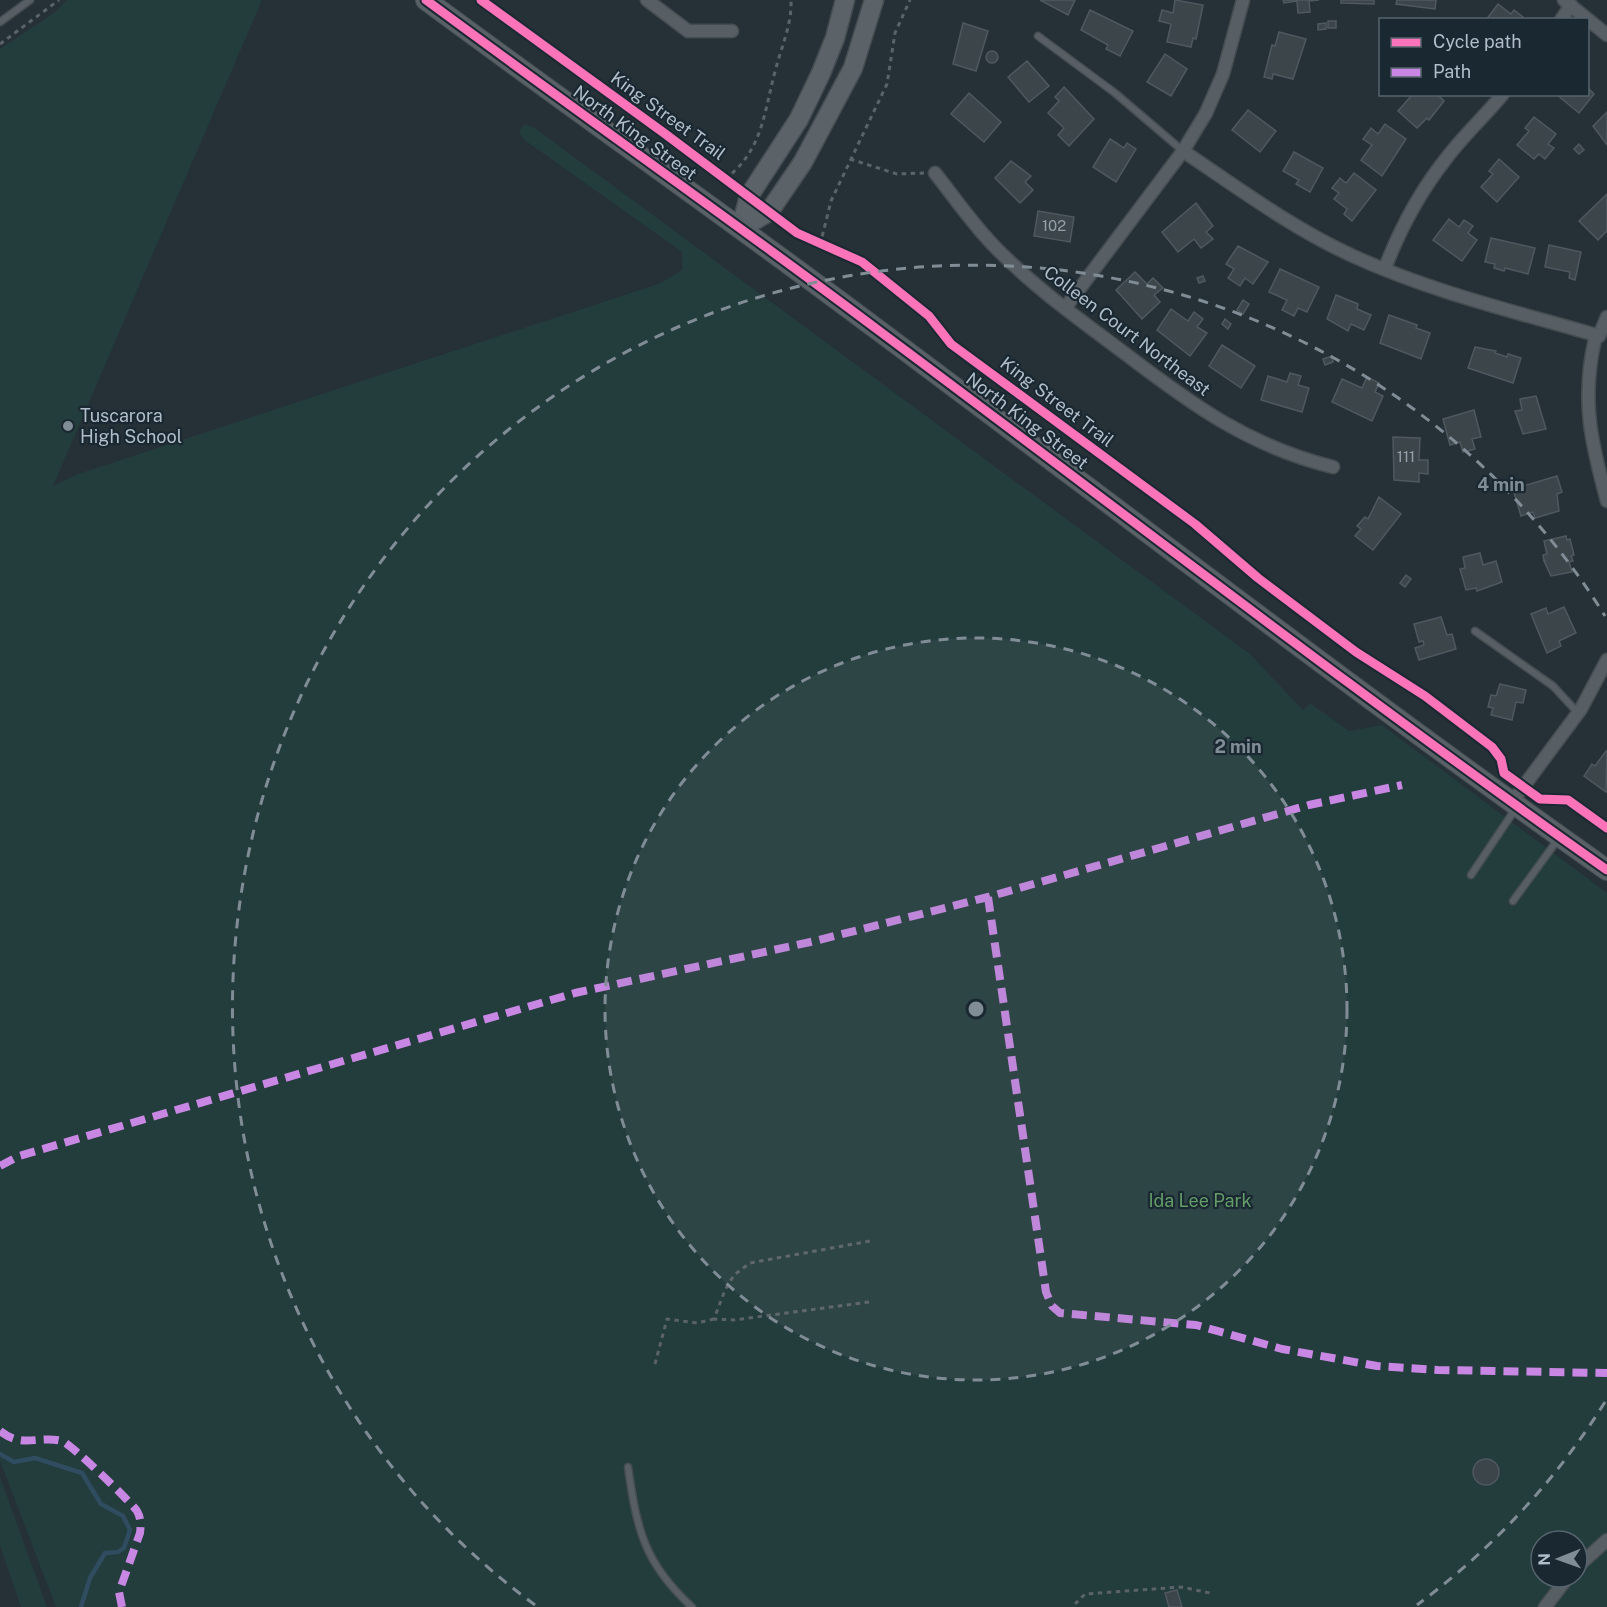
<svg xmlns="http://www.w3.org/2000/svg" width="1607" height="1607" font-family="'Public Sans',sans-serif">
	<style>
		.green { fill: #233c3c; fill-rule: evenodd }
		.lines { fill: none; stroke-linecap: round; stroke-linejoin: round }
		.stream { stroke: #304c60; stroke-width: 4.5 }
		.building { fill: #3c454a; stroke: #4f585f; stroke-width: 1.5 }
		.lane-casing { stroke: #454d51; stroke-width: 9 }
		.street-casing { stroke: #454d51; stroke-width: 15 }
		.secondary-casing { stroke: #454d51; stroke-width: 21 }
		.primary-casing { stroke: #444e53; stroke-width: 22 }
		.path { stroke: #5a6368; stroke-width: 3; stroke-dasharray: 4.5 4.5; stroke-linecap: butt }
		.lane { stroke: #575f64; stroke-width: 6 }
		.street { stroke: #575f64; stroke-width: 12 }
		.secondary { stroke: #5b6369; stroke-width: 18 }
		.primary { stroke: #596167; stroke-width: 20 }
		.quiet { stroke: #c787e3; stroke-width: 8; stroke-dasharray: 15 8; stroke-linecap: butt }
		.cycleway-casing { stroke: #1a2832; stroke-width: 13 }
		.cycleway { stroke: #fb73b8; stroke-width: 9 }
		.ring { fill: none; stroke: #808d96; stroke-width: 3; stroke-dasharray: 10 8 }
		.poi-dot { fill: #808d96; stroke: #1a2832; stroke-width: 2 }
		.labels { text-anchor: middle; stroke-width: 4.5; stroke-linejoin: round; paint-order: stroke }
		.number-label { font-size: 15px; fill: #93a0a9 }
		.street-label { font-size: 18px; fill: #b0bec9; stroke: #1a2832 }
		.poi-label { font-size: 18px; fill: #b0bec9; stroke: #1a2832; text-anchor: start }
		.park-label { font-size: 18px; fill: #649c68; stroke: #1a2832 }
		.centre { fill: #808d96; stroke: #1a2832; stroke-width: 3 }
		.ring-label { font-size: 18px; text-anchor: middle; font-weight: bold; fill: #808d96; stroke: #1a2832; stroke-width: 4.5; stroke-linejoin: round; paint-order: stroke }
	</style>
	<rect width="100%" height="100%" fill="#263137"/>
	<g class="green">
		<path d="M67,0H262L53,486L78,474L661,283L682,270V252L523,139L519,131L525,124L536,129L1250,654L1303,710L1310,703L1349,731L1382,725L1607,893V1607H56L0,1461V49L54,13ZM1541,1541H1577V1577H1541Z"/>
		<polygon points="0,1477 47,1607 21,1607 0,1546"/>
	</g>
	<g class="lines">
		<polyline class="stream" points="0,1454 14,1462 35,1458 82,1473 101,1504 123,1516 130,1530 124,1548 118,1552 105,1553 90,1578 81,1607"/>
	</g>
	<g class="building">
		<polygon points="1040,0 1075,0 1068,15"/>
		<polygon points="1175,0 1203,5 1196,39 1193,38 1191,47 1167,42 1171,24 1159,21 1162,10 1173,13"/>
		<polygon points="1283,0 1319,0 1309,1 1310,12 1298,13 1297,1 1284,3"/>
		<polygon points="1341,0 1374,0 1374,4 1341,3"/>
		<polygon points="1397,0 1436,0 1435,9 1396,4"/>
		<polygon points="1498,4 1511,14 1514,10 1523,17 1521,20 1486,20"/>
		<polygon points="1090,10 1133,31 1120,56 1106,49 1108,45 1081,30"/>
		<rect x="1328" y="21" width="8" height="7"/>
		<polygon points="963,23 988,31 976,71 953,64"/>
		<polygon points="1326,23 1326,29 1318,30 1318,24"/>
		<polygon points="1279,32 1306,39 1293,79 1273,74 1272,79 1264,77 1272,45 1275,46"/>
		<circle cx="992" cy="57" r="6"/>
		<polygon points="1165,54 1187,69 1171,96 1147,82"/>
		<polygon points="1027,61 1049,86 1029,102 1008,77"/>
		<polygon points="1064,87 1094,119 1069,146 1058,135 1064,128 1048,113 1059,101 1055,97"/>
		<polygon points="1588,88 1594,94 1579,113 1556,94 1588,94"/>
		<polygon points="969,93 1001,122 984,142 951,114"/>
		<polygon points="1413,94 1437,94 1444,101 1429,120 1427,118 1417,128 1398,111"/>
		<polygon points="1248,110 1276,131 1260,152 1232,130"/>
		<polygon points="1607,112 1607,145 1593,126"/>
		<polygon points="1534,117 1556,134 1548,144 1554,148 1545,159 1539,154 1534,159 1517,145 1529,131 1525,128"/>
		<polygon points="1385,124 1406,139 1382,176 1361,160 1372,145 1363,139 1371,128 1378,134"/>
		<polygon points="1110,139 1124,148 1127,143 1136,149 1116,182 1093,167"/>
		<polygon points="1579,144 1584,150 1579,154 1574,149"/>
		<polygon points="1294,152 1323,168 1310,192 1296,184 1299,180 1283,171"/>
		<polygon points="1499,159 1519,177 1497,202 1481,187 1493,174 1489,171"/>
		<polygon points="1011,161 1031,176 1025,182 1033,190 1020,203 995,178"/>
		<polygon points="1354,173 1376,190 1352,221 1344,214 1347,209 1334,199 1339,193 1332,188 1340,178 1346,183"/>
		<polygon points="1607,194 1607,231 1598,240 1579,221"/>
		<polygon points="1196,203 1213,226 1206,232 1213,239 1201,248 1194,239 1178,252 1162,232"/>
		<polygon points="1038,211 1074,217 1070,242 1034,236"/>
		<polygon points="1449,219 1459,227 1464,220 1473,226 1468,233 1477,240 1462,261 1433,240"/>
		<polygon points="1491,238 1535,248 1528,274 1505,268 1504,271 1494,268 1495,264 1485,262"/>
		<polygon points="1549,245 1581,252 1575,280 1569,278 1570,272 1545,267"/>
		<polygon points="1238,246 1268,262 1253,284 1245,278 1240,286 1228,278 1234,269 1226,264"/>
		<polygon points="1280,269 1319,287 1307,312 1298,308 1294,316 1282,310 1287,300 1269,292"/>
		<polygon points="1135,272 1147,284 1153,278 1163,288 1154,295 1160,302 1142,319 1116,290"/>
		<polygon points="1203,276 1205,281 1199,283 1197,278"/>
		<polygon points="1336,295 1358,304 1357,309 1371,315 1364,330 1351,324 1348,331 1327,319"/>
		<polygon points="1243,300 1249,304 1243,314 1237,310"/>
		<polygon points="1171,309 1188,321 1194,312 1203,319 1197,327 1207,333 1190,356 1157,330"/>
		<polygon points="1389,315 1417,325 1416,328 1430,333 1421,359 1380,343"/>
		<polygon points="1225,319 1231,324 1228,329 1222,324"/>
		<polygon points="1222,345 1255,366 1241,388 1209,366"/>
		<polygon points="1475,347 1496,351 1495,353 1507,357 1508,354 1521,358 1513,383 1468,368"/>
		<polygon points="1332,356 1333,362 1325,365 1323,359"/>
		<polygon points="1290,373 1301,376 1298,385 1309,388 1302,412 1261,400 1268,376 1287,382"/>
		<polygon points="1367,377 1379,383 1375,392 1383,396 1372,421 1332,402 1342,379 1362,388"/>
		<polygon points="1536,396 1546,429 1523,434 1515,411 1522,410 1520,399"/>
		<polygon points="1474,410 1481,437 1472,439 1475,449 1463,452 1460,442 1450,445 1443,419"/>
		<polygon points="1393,437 1420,438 1419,460 1428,460 1428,474 1419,473 1419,482 1394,480"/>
		<polygon points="1557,476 1562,492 1557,494 1559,511 1535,518 1533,512 1521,516 1513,489"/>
		<polygon points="1379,497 1401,514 1373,550 1355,536 1361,529 1357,526 1365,517 1368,519"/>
		<polygon points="1566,536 1567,540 1570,539 1574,555 1571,556 1573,561 1569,562 1572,572 1551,576 1544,561 1546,560 1544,561 1543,555 1547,554 1544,541"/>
		<polygon points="1480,553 1483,565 1496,561 1502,582 1477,591 1476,588 1466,590 1460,569 1465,568 1463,557"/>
		<polygon points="1406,575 1411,579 1405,587 1400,583"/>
		<polygon points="1564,607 1576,633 1559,641 1561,646 1547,653 1531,614 1546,608 1548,614"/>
		<polygon points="1441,617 1447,635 1452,634 1456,649 1419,660 1415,648 1424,645 1423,641 1419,642 1414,624"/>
		<polygon points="1500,684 1526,690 1523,703 1516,702 1512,720 1491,715 1493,708 1488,707 1491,695 1496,696"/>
		<polygon points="1606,751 1607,751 1606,792 1584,776 1592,764 1595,766"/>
		<circle cx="1486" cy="1472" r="13"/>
		<polygon points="1177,1590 1182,1607 1169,1607 1165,1593"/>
	</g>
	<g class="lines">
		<defs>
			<g id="lane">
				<polyline points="0,22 30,0"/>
				<polyline points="1038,36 1115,93 1183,151"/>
				<polyline points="1475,631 1553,686 1578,713"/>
				<polyline points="1471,875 1516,808"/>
				<polyline points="1513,901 1559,838"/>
				<path d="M628,1467C637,1530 644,1563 692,1607"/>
			</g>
			<g id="street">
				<polyline points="647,0 688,31 732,31"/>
				<polyline points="1564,0 1607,35"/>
				<polyline points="1561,20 1571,5"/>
				<path d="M1183,151C1238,188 1292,228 1353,256C1431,292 1517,312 1599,336"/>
				<path d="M935,173C955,198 973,225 996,248C1034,287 1079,319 1123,352C1191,404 1248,446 1333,467"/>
				<path d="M1385,268C1400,229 1419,193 1445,160C1462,137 1484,117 1503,94"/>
				<polyline points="1065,308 1183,151 1206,113 1223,74 1243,0"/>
				<path d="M1607,317L1599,336L1595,339C1581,400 1591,442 1607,501"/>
				<polyline points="1512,802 1581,709 1607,660"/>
				<polyline points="1577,1567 1607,1540"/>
				<polyline points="1545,1607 1568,1577"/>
			</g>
			<g id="secondary">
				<polyline points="741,228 769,212 803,162 853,68 874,0"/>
				<polyline points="741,228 749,196 799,119 821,73 835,38 845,0"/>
			</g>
			<path id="primary" d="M426,0C576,111 729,218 878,330C1121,511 1360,696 1607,870"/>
		</defs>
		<use href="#lane" class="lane-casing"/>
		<use href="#street" class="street-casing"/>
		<use href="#secondary" class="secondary-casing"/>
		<use href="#primary" class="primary-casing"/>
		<g class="path">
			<polyline points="0,44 59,0"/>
			<polyline points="850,159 897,174 924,173"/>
			<path d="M725,179C764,150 764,110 776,68C782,45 792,24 791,0"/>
			<polyline points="820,245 831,201 887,84 895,33 910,0"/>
			<polyline points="869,1302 734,1320 714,1319 725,1290 734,1275 750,1263 870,1241"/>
			<polyline points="655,1364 667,1319 697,1323 714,1319"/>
			<polyline points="1075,1604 1085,1594 1181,1587 1210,1593"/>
		</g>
		<use href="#lane" class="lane"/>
		<use href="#street" class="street"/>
		<use href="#secondary" class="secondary"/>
		<use href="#primary" class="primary"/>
		<g class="quiet">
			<polyline points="988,897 1046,1292 1052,1306 1060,1313 1196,1325 1282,1349 1377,1366 1438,1370 1607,1373"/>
			<polyline points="0,1166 19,1156 575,993 815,941 988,897 1309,805 1402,785"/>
			<path d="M0,1431C23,1449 38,1435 62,1441C70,1443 132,1503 137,1511C141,1518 141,1525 140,1533L119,1592L122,1607"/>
		</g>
		<defs>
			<g id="cycleway">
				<path d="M426,0C576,111 729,218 878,330C1121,511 1360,696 1607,870"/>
				<polyline points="481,0 664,133 797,233 862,262 929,316 951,344 1195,524 1258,578 1356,652 1425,696 1492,747 1501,759 1504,773 1540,799 1568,800 1607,828"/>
			</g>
		</defs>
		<use href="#cycleway" class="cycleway-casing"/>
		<use href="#cycleway" class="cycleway"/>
	</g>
	<circle cx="976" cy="1009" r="371" fill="#808d96" fill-opacity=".12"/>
	<g class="ring">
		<circle cx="976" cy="1009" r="371"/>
		<path d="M1605 1402A742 742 0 0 1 1417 1605M535 1605A742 742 0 1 1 1605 616"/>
	</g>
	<circle class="poi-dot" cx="68" cy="426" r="6"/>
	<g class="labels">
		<g class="number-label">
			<text x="1054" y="231">102</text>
			<text x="1406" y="462">111</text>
		</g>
		<g class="street-label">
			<text transform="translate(668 116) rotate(36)" y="6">King Street Trail</text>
			<text transform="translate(635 133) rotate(36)" y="6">North King Street</text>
			<text transform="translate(1127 331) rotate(37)" y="6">Colleen Court Northeast</text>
			<text transform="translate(1057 402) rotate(37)" y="6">King Street Trail</text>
			<text transform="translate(1027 421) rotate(37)" y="6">North King Street</text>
		</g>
		<g class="poi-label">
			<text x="80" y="422">Tuscarora<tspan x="80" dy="21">High School</tspan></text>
		</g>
		<g class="park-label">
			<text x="1200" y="1207">Ida Lee Park</text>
		</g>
	</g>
	<circle cx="976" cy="1009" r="9" class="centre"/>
	<g class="ring-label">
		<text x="1501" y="491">4 min</text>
		<text x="1238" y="753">2 min</text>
	</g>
	<rect x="1379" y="18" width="210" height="78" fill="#1a2832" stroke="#56646e" stroke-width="1.5"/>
	<rect x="1391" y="38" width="30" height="9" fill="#fb73b8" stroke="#56646e" stroke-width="1.5"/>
	<text x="1433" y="48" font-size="18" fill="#b0bec9">Cycle path</text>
	<rect x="1391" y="68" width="30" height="9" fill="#c787e3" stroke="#56646e" stroke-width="1.5"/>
	<text x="1433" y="78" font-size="18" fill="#b0bec9">Path</text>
	<g transform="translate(1559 1559) rotate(269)"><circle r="28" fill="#1a2832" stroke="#56646e" stroke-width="1.5"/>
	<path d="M0-4.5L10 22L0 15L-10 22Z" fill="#808d96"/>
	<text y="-9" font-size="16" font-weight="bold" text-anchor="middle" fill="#b0bec9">N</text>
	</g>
</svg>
